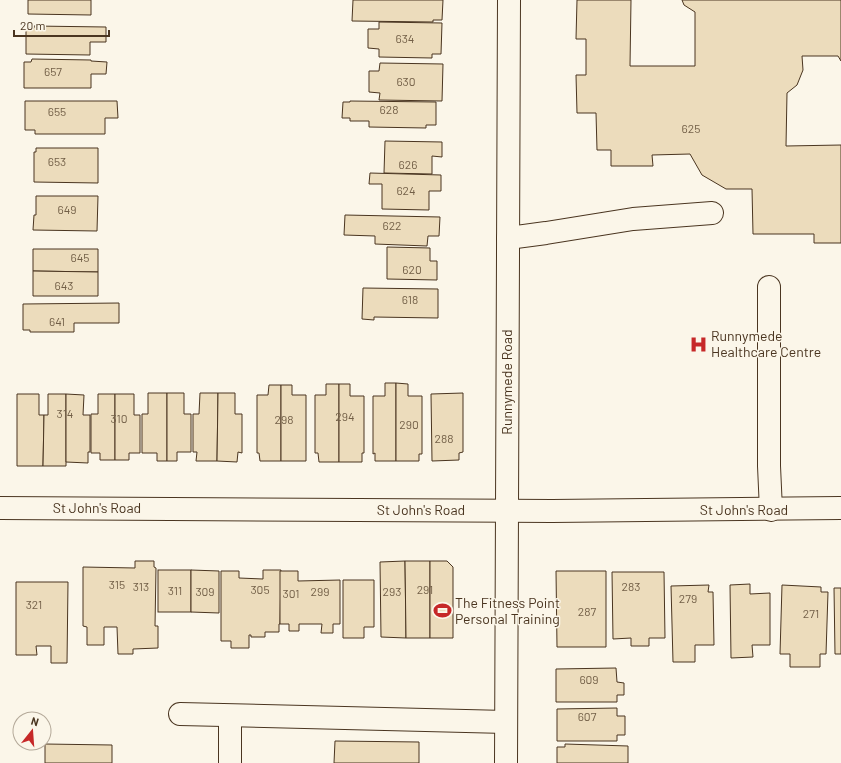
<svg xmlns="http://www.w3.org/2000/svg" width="841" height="763" font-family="Barlow,sans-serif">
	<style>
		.building { fill: #ecdcbc; stroke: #4a3520 }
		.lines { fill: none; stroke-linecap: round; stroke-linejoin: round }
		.minor-casing { stroke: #4a3520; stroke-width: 24 }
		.minor { stroke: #fbf6e9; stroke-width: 22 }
		.labels { text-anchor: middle; stroke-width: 3; stroke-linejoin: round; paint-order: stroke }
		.number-label { font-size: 12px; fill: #725f47 }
		.poi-label { font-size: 14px; fill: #4a3520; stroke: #fbf6e9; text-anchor: start }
		.street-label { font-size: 14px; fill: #4a3520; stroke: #fbf6e9 }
	</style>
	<rect width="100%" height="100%" fill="#fbf6e9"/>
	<g class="building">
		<polygon points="28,0 91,0 91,15 28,14"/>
		<polygon points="353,0 443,0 442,20 433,20 433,22 352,21"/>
		<polygon points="577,0 631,0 630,66 695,66 695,12 684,5 682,0 841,0 841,61 838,56 802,56 803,70 797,85 787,93 786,146 841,145 841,243 814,243 814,234 753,234 752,189 726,189 702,175 690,154 652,155 653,166 611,166 611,150 597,150 596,113 577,113 576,75 586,75 586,39 576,39"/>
		<polygon points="379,22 442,23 441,54 432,54 432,58 379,57 379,49 368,48 368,29 379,29"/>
		<polygon points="34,26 106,27 106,42 90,42 90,55 26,54 26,28 34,28"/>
		<polygon points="32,59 91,60 91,61 107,62 106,74 91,74 91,88 24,88 24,62 31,62"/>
		<polygon points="380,63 443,64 442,101 379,100 380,93 369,92 369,71 379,71"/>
		<polygon points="25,101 117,101 118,118 105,118 105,134 35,134 35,130 25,130"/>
		<polygon points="350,101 436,102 436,125 426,125 426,128 369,127 369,121 350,121 350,118 342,118 343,102 350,102"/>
		<polygon points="385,141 442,142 442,157 432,156 432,174 384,173"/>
		<polygon points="36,148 98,148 98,183 34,182 34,152 36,152"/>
		<polygon points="370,173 441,175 441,191 429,191 429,210 382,209 382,184 369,184"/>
		<polygon points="36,196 98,196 97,231 33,230 34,215 36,215"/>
		<polygon points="345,215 440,217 439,236 428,236 427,246 375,244 375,236 344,235"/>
		<polygon points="387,247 430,248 430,261 437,261 437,280 387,279"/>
		<polygon points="33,249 98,249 98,272 33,271"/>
		<polygon points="33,271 98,272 98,296 33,296"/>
		<polygon points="363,288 438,289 438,318 374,317 374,320 362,319"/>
		<polygon points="119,303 119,323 74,323 74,332 30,332 30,330 23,330 23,304"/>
		<polygon points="385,383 396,383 396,461 375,461 375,453 373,454 373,396 385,396"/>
		<polygon points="396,383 408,384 408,396 422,396 422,454 419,454 419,461 396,461"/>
		<polygon points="326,384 339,384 339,462 319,462 318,453 315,453 315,395 326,395"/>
		<polygon points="339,384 350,384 350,396 364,396 364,453 362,453 362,462 339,462"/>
		<polygon points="269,385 281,385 281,461 260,461 259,453 257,453 257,395 268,395"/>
		<polygon points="281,385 292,385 292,395 306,395 306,461 281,461"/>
		<polygon points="148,393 167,393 167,461 157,461 157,453 142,453 142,414 148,414"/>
		<polygon points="167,393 184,393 184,414 191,414 191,452 177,452 177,461 167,461"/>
		<polygon points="200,393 218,393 217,461 196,461 197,452 193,452 193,414 199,414"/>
		<polygon points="218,393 235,393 235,414 242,414 242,453 238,452 237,462 217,461"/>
		<polygon points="463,393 463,452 459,453 459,460 432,461 431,394"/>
		<polygon points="17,394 39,394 39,415 44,415 43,466 17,466"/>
		<polygon points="48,394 66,394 66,466 43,466 44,415 48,415"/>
		<polygon points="66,394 84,395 83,415 90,415 90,452 88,452 88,463 66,462"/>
		<polygon points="98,394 115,394 115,460 100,460 100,453 91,453 91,414 98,414"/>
		<polygon points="115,394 134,394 134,415 140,415 140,453 129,453 129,460 115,460"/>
		<polygon points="135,561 154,561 154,567 156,568 155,626 158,626 158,648 133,649 133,654 118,654 117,627 104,627 104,645 87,645 87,627 83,626 83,567 135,568"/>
		<polygon points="405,561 406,638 381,637 380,562"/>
		<polygon points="405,561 430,561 430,638 406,638"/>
		<polygon points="430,561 447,561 453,567 453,638 430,638"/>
		<rect x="158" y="570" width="33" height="42"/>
		<polygon points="191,570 219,571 219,613 191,612"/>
		<polygon points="263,570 281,570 280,624 279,624 279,632 265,632 265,637 251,637 251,635 249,635 249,648 231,648 231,641 221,641 221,571 239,571 239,578 263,579"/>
		<polygon points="280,571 298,571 298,581 340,580 340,624 333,624 333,633 321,633 322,624 299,624 299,631 289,631 289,624 280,624"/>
		<polygon points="556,571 606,571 606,647 557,647"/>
		<polygon points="612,572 664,572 665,638 649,638 649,646 631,646 631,638 613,639"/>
		<polygon points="343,580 374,580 374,627 364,627 364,638 343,638"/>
		<polygon points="16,582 68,582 67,663 51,663 51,646 36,646 37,655 16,655"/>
		<polygon points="750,584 750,594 770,593 770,645 752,645 753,657 731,658 730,585"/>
		<polygon points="709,585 708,592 713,592 714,645 695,645 695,662 673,662 671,586"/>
		<polygon points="782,585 821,587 821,592 828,592 826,654 820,654 820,667 790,667 790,654 780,654"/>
		<polygon points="834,588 841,588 841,654 835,654"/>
		<polygon points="616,668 617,682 624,683 624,695 617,695 617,702 556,702 556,669"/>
		<polygon points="617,708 617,716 625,716 625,735 617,735 617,741 557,741 557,709"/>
		<polygon points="335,741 419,742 419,763 334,763"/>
		<polygon points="45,744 112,745 112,763 45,763"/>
		<polygon points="565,744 628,746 628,763 557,763 557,747 565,747"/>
	</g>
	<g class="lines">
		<defs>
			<g id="minor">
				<polyline points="508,238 546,233 633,219 712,213"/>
				<polyline points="769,287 769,466 771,510"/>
				<polyline points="0,508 552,511 841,508"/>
				<polyline points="180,714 506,722"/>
				<polyline points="230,763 230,716"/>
				<polyline points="506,763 509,0"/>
			</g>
		</defs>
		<use href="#minor" class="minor-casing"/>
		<use href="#minor" class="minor"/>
	</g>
	<defs>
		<symbol id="hospital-bare" viewBox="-9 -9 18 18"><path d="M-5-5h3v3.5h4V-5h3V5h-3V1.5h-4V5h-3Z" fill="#c62828" stroke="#fbf6e9" stroke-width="2.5" paint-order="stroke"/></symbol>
		<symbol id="stadium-bare" viewBox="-9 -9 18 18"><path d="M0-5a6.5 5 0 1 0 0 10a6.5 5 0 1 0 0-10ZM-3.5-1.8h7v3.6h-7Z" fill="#c62828" stroke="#fbf6e9" stroke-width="2.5" paint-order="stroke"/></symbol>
	</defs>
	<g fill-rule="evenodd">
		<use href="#hospital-bare" x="686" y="332" width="25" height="25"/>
		<use href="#stadium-bare" x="430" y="598" width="25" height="25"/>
	</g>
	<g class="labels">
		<g class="number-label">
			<text x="405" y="43">634</text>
			<text x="53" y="76">657</text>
			<text x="406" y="86">630</text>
			<text x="389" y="114">628</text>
			<text x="57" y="116">655</text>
			<text x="691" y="133">625</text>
			<text x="57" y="166">653</text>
			<text x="408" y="169">626</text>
			<text x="406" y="195">624</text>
			<text x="67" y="214">649</text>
			<text x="392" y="230">622</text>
			<text x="80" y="262">645</text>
			<text x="412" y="274">620</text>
			<text x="64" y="290">643</text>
			<text x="410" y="304">618</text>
			<text x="57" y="326">641</text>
			<text x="65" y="418">314</text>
			<text x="345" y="421">294</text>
			<text x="119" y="423">310</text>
			<text x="284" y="424">298</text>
			<text x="409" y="429">290</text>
			<text x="444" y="443">288</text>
			<text x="117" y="589">315</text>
			<text x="141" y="591">313</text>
			<text x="631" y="591">283</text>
			<text x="260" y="594">305</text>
			<text x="425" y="594">291</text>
			<text x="175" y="595">311</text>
			<text x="205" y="596">309</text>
			<text x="320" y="596">299</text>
			<text x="392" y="596">293</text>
			<text x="291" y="598">301</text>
			<text x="688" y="603">279</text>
			<text x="34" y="609">321</text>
			<text x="587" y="616">287</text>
			<text x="811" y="618">271</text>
			<text x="589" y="684">609</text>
			<text x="587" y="721">607</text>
		</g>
		<g class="poi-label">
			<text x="711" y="341">Runnymede<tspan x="711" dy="16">Healthcare Centre</tspan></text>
			<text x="455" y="608">The Fitness Point<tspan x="455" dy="16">Personal Training</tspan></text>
		</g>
		<g class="street-label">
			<text transform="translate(507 382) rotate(-90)" y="5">Runnymede Road</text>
			<text x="97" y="513">St John's Road</text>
			<text x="421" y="515">St John's Road</text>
			<text x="744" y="515">St John's Road</text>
		</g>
	</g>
	<g transform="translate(32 731) rotate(17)"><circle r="19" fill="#fbf6e9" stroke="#b4a999"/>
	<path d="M0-3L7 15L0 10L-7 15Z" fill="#c62828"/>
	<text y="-6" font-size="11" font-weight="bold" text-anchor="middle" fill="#4a3520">N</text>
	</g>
	<path d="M14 30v6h95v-6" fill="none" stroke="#4a3520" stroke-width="2"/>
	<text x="20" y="30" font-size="12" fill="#4a3520" stroke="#fbf6e9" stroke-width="3" paint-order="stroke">20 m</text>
</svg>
